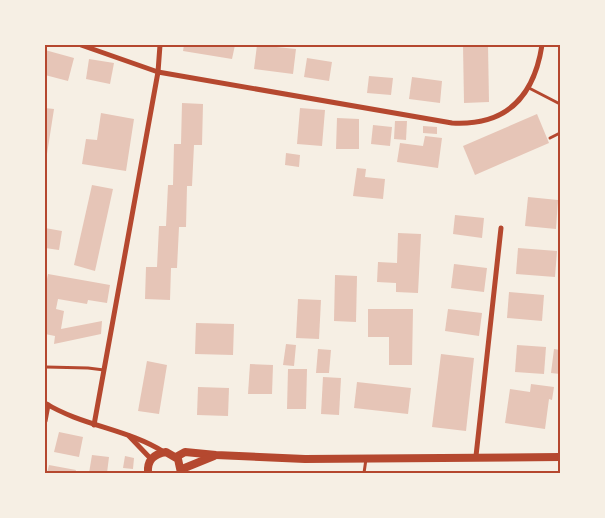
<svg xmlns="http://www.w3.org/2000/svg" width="605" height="518" font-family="'PT Sans',sans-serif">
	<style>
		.building { fill: #e6c5b7 }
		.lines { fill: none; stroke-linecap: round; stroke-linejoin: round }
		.service { stroke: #b5482f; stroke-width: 3 }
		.minor { stroke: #b5482f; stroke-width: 5 }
		.tertiary { stroke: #b5482f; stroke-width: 8 }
		.neatline { fill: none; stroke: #b5482f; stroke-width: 2 }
	</style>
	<rect width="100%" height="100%" fill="#f6efe4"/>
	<g class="building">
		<polygon points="184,45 235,45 232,59 183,51"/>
		<polygon points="257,45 296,49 293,74 254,69"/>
		<polygon points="463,45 488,45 489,102 464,103"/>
		<polygon points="45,50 74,58 68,81 45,75"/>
		<polygon points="307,58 332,62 329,81 304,77"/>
		<polygon points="89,59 114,63 110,84 86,79"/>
		<polygon points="369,76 393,78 391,95 367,93"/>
		<polygon points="412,77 442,81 440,103 409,99"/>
		<polygon points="182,103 203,104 202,145 194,145 192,186 187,186 186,227 179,227 177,268 171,268 170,300 145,299 146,267 157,267 159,226 166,226 168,185 173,185 174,144 181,144"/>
		<polygon points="45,108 54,109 47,154 45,154"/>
		<polygon points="300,108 325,110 322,146 297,144"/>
		<polygon points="101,113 134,119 126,171 82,164 86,139 97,140"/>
		<polygon points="537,114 549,143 475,175 463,146"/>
		<polygon points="337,118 359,119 359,149 336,149"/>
		<polygon points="395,121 407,121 406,140 394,139"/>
		<polygon points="373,125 392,127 390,146 371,144"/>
		<polygon points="423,126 437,127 437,134 423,133"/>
		<polygon points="425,136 442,138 438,168 397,162 400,143 423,146"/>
		<polygon points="286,153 300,155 299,167 285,165"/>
		<polygon points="357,168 366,169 365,177 385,179 383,199 353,196"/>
		<polygon points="92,185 113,189 95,271 74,265"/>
		<polygon points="528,197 558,200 556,229 525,226"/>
		<polygon points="455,215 484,218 482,238 453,234"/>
		<polygon points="45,228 62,231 59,250 45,248"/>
		<polygon points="398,233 421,234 418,293 396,292 396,283 377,282 378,262 397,263"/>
		<polygon points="518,248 557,251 555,277 516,274"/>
		<polygon points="454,264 487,268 484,292 451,288"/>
		<polygon points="48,274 110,285 107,303 88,300 87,304 58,299 56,309 64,311 61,329 102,321 101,334 54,344 55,336 45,334 45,289"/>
		<polygon points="335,275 357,276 356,322 334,321"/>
		<polygon points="509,292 544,295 542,321 507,318"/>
		<polygon points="298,299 321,300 319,339 296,338"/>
		<polygon points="368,309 413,309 412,365 389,365 389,337 368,337"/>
		<polygon points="448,309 482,313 479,336 445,331"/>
		<polygon points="196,323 234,324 233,355 195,354"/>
		<polygon points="286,344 296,345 294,366 283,365"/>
		<polygon points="517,345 546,347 544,374 515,372"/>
		<polygon points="318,349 331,350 329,373 316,373"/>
		<polygon points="554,349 560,350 560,374 551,373"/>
		<polygon points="441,354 474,358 466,431 432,427"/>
		<polygon points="147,361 167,365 159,414 138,411"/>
		<polygon points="250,364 273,365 272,394 248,394"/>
		<polygon points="288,369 307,369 306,409 287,409"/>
		<polygon points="323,377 341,378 339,415 321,414"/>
		<polygon points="357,382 411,388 408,414 354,408"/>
		<polygon points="531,384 554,387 552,400 549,399 545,429 505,423 510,389 530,392"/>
		<polygon points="198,387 229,388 228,416 197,415"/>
		<polygon points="59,432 83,437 79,457 54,452"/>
		<polygon points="92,455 109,457 107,473 89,473"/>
		<polygon points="125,456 134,458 133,469 123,468"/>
		<polygon points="49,465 76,470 75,473 47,473"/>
	</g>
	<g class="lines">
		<g class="service">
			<polyline points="529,88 560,104"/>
			<polyline points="550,138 560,133"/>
			<polyline points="46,367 88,368 104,370"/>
			<polyline points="364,473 366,459"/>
		</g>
		<g class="minor">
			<path d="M81,45L158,72L452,123C506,126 534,97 542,45"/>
			<path d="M45,403C82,426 128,429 164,452"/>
			<polyline points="45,421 48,405"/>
			<polyline points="94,425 158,72 160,45"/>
			<polyline points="129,436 151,459"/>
			<polyline points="476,456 501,228"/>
		</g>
		<g class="tertiary">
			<polyline points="176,457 185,452 216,455 305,459 560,457"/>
			<polyline points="182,469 214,456"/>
			<path d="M148,473C147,460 154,454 166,452L178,459L181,473"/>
		</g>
	</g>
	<rect width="605" height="518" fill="none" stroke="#f6efe4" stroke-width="92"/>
	<rect x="46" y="46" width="513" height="426" class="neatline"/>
</svg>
